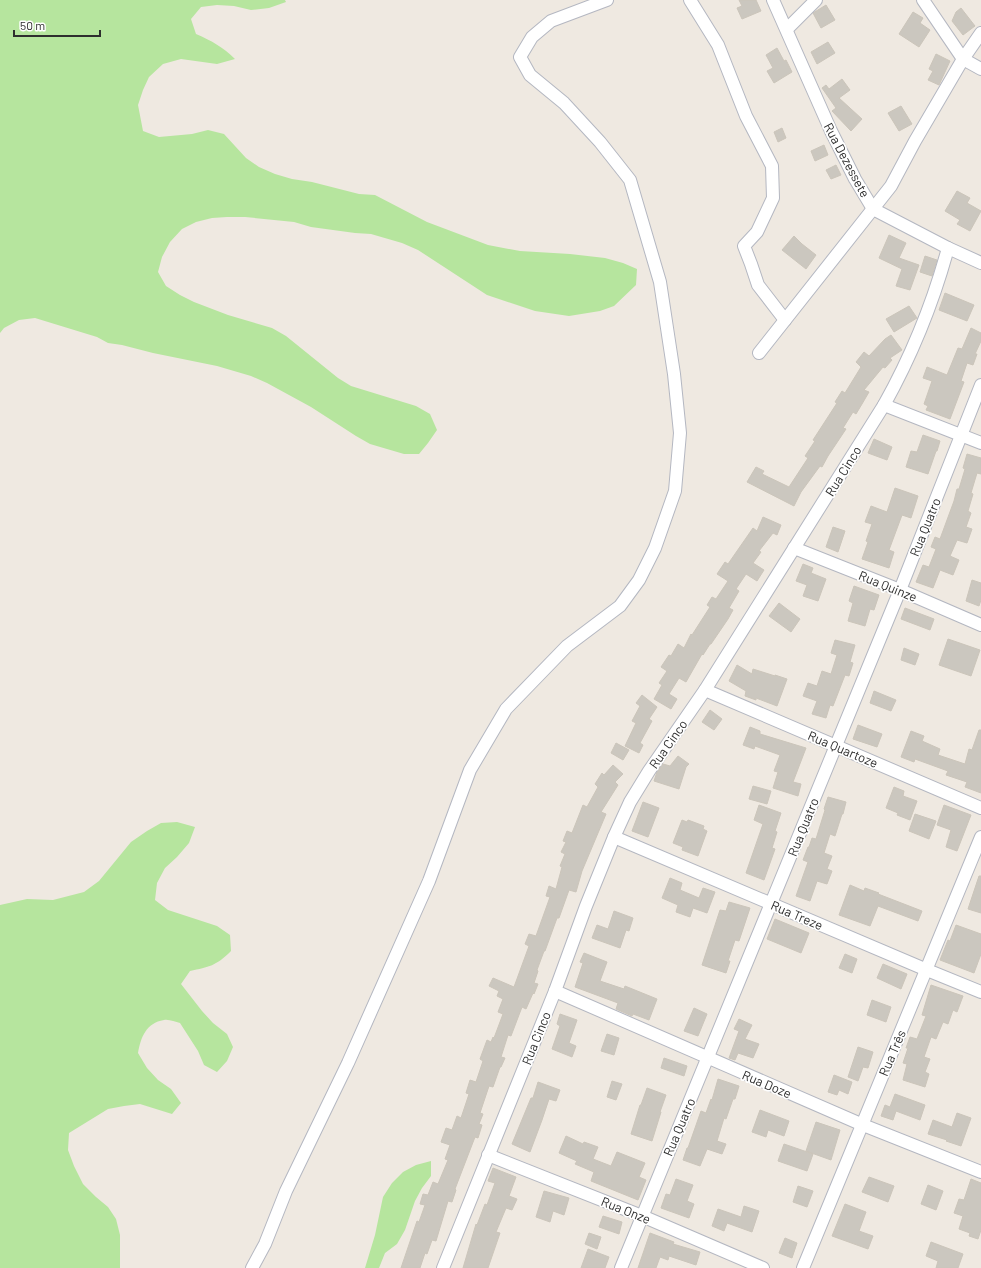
<svg xmlns="http://www.w3.org/2000/svg" width="981" height="1268" font-family="Barlow,sans-serif">
	<style>
		.green { fill: #b6e59e }
		.building { fill: #cbc7bf; stroke: #cbc5ba }
		.lines { fill: none; stroke-linecap: round; stroke-linejoin: round }
		.minor-casing { stroke: #b4b7c1; stroke-width: 14 }
		.minor { stroke: #fff; stroke-width: 12 }
		.labels { text-anchor: middle; stroke-width: 3.5; stroke-linejoin: round; paint-order: stroke }
		.street-label { font-size: 13px; fill: #2e2e2e; stroke: #fff }
	</style>
	<rect width="100%" height="100%" fill="#efe9e1"/>
	<g class="green">
		<path d="M0,0H285L286,2L269,8L251,10L234,6L217,5L201,7L191,19L196,34C212,41 223,47 235,59L217,64L181,59L163,64L149,77L143,90L138,105L143,131L159,137L192,134L208,130L224,134L246,158L259,167L275,174L292,179L312,182L359,194L375,195L427,222L488,245L520,251L570,254L605,258L623,263L637,269L636,285L614,306L600,311L569,316L535,311L487,295L418,250L402,243L371,234L355,233L311,227L294,222L245,217H227L212,218L196,222L182,229L170,242L162,257L158,272L166,286L180,295L194,302L228,315L272,328L286,336L338,378L351,386L416,406L430,414L437,430L428,443L419,454H404L370,444L356,436L311,407L267,383L251,376L217,366L153,353L122,345L108,343L97,337L35,318L19,320L4,328L0,333Z"/>
		<path d="M177,822L195,827L189,843L177,857L165,868L157,883L155,900L168,910L217,926L230,935L231,951C216,966 209,967 190,971L181,984L202,1011L213,1023L227,1034L233,1047L227,1061L217,1072L204,1065L198,1051L180,1023C175,1022 169,1019 164,1020C146,1023 141,1037 138,1053L147,1068L158,1080L171,1089L181,1103L172,1114L140,1104L124,1106L108,1109L69,1133L68,1150L74,1166L83,1184L96,1197L108,1207L116,1219L120,1235V1268H0V905L27,899L53,900L84,892L99,881L131,842L147,831L161,823Z"/>
		<polygon points="431,1161 431,1176 422,1188 415,1201 405,1230 397,1244 385,1253 379,1268 365,1268 375,1235 383,1197 392,1183 403,1172 416,1165"/>
	</g>
	<g class="building">
		<polygon points="739,0 756,0 761,11 742,19 737,8 742,6"/>
		<polygon points="826,5 835,20 821,28 813,13"/>
		<polygon points="961,8 975,26 963,35 952,21 956,12"/>
		<polygon points="913,12 923,18 920,23 930,30 919,47 899,34"/>
		<polygon points="828,42 835,53 817,64 811,52"/>
		<polygon points="777,48 784,61 786,60 792,72 774,83 767,71 773,68 766,55"/>
		<polygon points="936,54 950,61 939,85 928,80 933,71 929,69"/>
		<polygon points="842,79 850,90 839,98 862,119 851,131 832,111 836,108 822,88 826,85 829,89"/>
		<polygon points="901,106 912,124 899,131 888,113"/>
		<polygon points="782,128 786,138 778,142 774,132"/>
		<polygon points="824,145 828,155 815,161 811,151"/>
		<polygon points="836,165 841,175 831,179 826,170"/>
		<polygon points="957,191 970,198 967,203 981,211 970,231 957,224 960,220 945,211"/>
		<polygon points="889,235 906,243 899,258 919,265 910,290 896,286 902,269 879,258"/>
		<polygon points="794,236 802,244 816,255 806,269 782,250"/>
		<polygon points="925,256 937,260 932,276 920,272"/>
		<polygon points="945,293 974,305 967,321 939,310"/>
		<polygon points="909,306 917,318 894,332 886,319"/>
		<polygon points="971,328 981,333 981,341 975,354 977,354 973,365 967,363 961,381 964,382 950,419 926,410 928,406 924,404 932,381 923,378 927,367 947,375 958,348 962,349"/>
		<polygon points="891,335 902,350 890,358 892,360 885,368 883,367 864,390 869,392 862,404 856,414 853,412 843,428 846,429 828,456 822,467 820,466 801,492 794,506 747,482 756,467 764,471 762,474 789,487 808,458 805,456 815,441 813,440 837,403 835,402 842,391 845,393 861,367 856,362 864,352 869,356 885,339"/>
		<polygon points="923,435 940,441 937,451 936,451 928,474 906,467 911,451 917,452"/>
		<polygon points="874,439 892,447 887,460 868,453"/>
		<polygon points="967,454 981,458 981,474 977,473 971,493 973,494 968,511 971,513 966,527 972,529 967,543 957,540 950,556 959,560 953,575 940,570 933,588 916,582 923,565 929,567 936,549 931,547 935,537 940,539 954,501 957,489 959,489 965,469 963,468"/>
		<polygon points="895,488 918,496 911,518 902,515 889,550 894,552 889,568 862,559 868,542 866,541 872,524 865,522 871,506 887,512"/>
		<polygon points="763,517 781,525 777,535 773,533 759,551 761,552 753,563 764,570 757,581 746,574 736,589 739,591 729,608 733,610 728,619 711,644 710,644 703,655 702,654 686,682 679,678 669,694 677,699 671,709 654,699 662,685 659,683 667,671 661,667 669,655 671,656 678,644 684,648 691,634 692,635 710,607 707,605 712,597 716,599 728,581 717,574 725,562 728,564 753,528 757,531"/>
		<polygon points="833,527 845,531 838,552 826,547"/>
		<polygon points="803,564 813,568 811,573 826,579 818,601 803,596 807,585 796,581"/>
		<polygon points="972,580 981,583 981,600 979,606 966,601"/>
		<polygon points="854,586 879,595 874,610 870,609 865,626 848,621 853,603 849,601"/>
		<polygon points="779,603 800,619 791,632 769,616"/>
		<polygon points="905,608 934,619 930,630 901,619"/>
		<polygon points="948,639 980,650 971,676 939,665"/>
		<polygon points="835,640 855,645 850,662 853,663 849,676 845,675 833,706 830,705 826,718 812,714 817,701 803,696 808,683 817,686 822,671 831,674 837,655 831,653"/>
		<polygon points="904,648 919,654 915,665 901,660"/>
		<polygon points="737,665 752,674 753,669 775,676 775,675 787,679 777,706 756,698 756,700 745,696 746,691 729,681"/>
		<polygon points="874,691 896,700 891,711 870,703"/>
		<polygon points="642,695 657,707 649,719 652,721 640,743 643,745 639,753 625,746 636,723 632,721 640,706 636,703"/>
		<polygon points="710,710 722,719 714,730 702,722"/>
		<polygon points="858,725 882,734 877,747 853,739"/>
		<polygon points="750,727 760,731 760,734 806,748 793,782 801,784 798,796 773,788 778,772 774,771 780,755 755,746 754,749 743,745"/>
		<polygon points="979,730 981,730 981,793 965,787 967,782 946,775 948,771 915,759 914,762 901,757 911,731 924,736 922,741 940,749 938,755 965,764 969,749 972,750"/>
		<polygon points="616,743 629,750 623,760 611,753"/>
		<polygon points="678,756 689,764 686,767 679,789 654,781 657,772 663,764 670,766"/>
		<polygon points="613,765 623,774 615,782 618,785 601,812 606,814 582,871 576,892 569,890 559,918 557,918 545,951 544,951 537,970 538,971 534,983 538,984 534,994 533,993 526,1009 522,1007 511,1036 508,1035 501,1057 505,1058 501,1067 500,1067 493,1087 489,1086 480,1113 483,1114 479,1124 482,1125 478,1138 475,1137 455,1189 456,1190 452,1202 448,1201 436,1241 432,1240 427,1254 425,1253 420,1268 401,1268 417,1221 419,1222 425,1205 420,1204 423,1194 428,1195 433,1182 438,1184 448,1160 445,1159 450,1145 441,1142 446,1128 452,1130 457,1116 461,1118 469,1094 466,1093 470,1080 476,1082 483,1061 480,1059 487,1040 491,1042 493,1037 494,1038 503,1014 498,1012 503,999 497,996 499,991 489,986 493,978 514,987 529,946 525,944 529,934 536,936 550,897 546,896 549,886 556,889 562,867 560,866 565,854 561,852 566,842 563,841 567,831 572,833 583,805 587,807 598,787 595,784 602,773 604,775"/>
		<polygon points="753,786 771,791 767,804 749,799"/>
		<polygon points="894,787 904,791 903,796 917,801 910,820 897,815 898,813 886,808"/>
		<polygon points="828,797 846,802 843,814 842,814 835,836 830,834 824,853 832,856 827,869 832,871 827,884 817,881 810,901 796,896 808,862 803,860 808,847 809,847 812,838 816,839 825,810 824,809"/>
		<polygon points="643,802 659,808 648,837 632,831"/>
		<polygon points="759,805 781,813 775,831 777,832 772,848 775,849 764,880 746,873 763,824 754,820"/>
		<polygon points="944,805 971,815 957,851 946,847 951,830 937,825"/>
		<polygon points="915,814 936,821 929,839 909,831"/>
		<polygon points="682,820 687,822 688,820 704,826 703,829 707,831 698,856 682,850 683,847 673,843"/>
		<polygon points="979,876 981,876 981,913 968,909"/>
		<polygon points="670,878 682,883 680,890 699,898 703,888 715,892 707,913 693,908 690,917 676,912 678,905 662,898"/>
		<polygon points="850,885 864,891 865,888 879,893 878,894 922,911 918,921 878,906 870,926 839,915"/>
		<polygon points="729,902 750,908 739,941 735,940 728,961 730,961 726,973 702,965 720,910 726,911"/>
		<polygon points="614,911 633,918 629,931 626,930 620,948 592,938 597,925 608,929"/>
		<polygon points="775,919 809,933 801,953 767,939"/>
		<polygon points="956,925 981,934 981,954 974,973 940,960 948,940 950,941"/>
		<polygon points="584,953 607,962 600,981 624,989 625,986 657,999 649,1020 633,1014 632,1016 616,1009 618,1003 575,987 583,963 580,962"/>
		<polygon points="845,954 857,959 852,973 839,968"/>
		<polygon points="883,964 907,974 901,989 877,978"/>
		<polygon points="931,985 963,996 957,1012 953,1010 948,1024 943,1022 936,1039 931,1037 924,1057 930,1059 925,1072 929,1074 925,1087 903,1080 907,1064 903,1063 908,1048 906,1048 910,1037 917,1039 926,1016 922,1015"/>
		<polygon points="872,1000 891,1007 886,1022 867,1015"/>
		<polygon points="694,1008 707,1014 698,1036 684,1031"/>
		<polygon points="560,1014 577,1020 569,1043 576,1046 572,1057 552,1049 560,1026 557,1024"/>
		<polygon points="739,1019 752,1025 745,1039 759,1044 753,1058 738,1053 735,1060 729,1058 739,1031 734,1029"/>
		<polygon points="607,1034 619,1038 614,1055 601,1051"/>
		<polygon points="858,1047 873,1052 868,1068 863,1067 858,1081 848,1077"/>
		<polygon points="664,1058 687,1066 684,1076 661,1068"/>
		<polygon points="834,1075 852,1082 848,1094 839,1090 837,1095 828,1092"/>
		<polygon points="718,1079 739,1086 735,1099 733,1099 726,1119 724,1118 717,1141 726,1144 722,1154 707,1149 700,1166 683,1160 687,1148 688,1148 701,1111 706,1113 711,1099 712,1100"/>
		<polygon points="612,1081 622,1084 616,1100 607,1097"/>
		<polygon points="538,1082 560,1090 556,1101 549,1099 542,1120 530,1152 512,1144 531,1098 533,1098"/>
		<polygon points="647,1088 666,1095 660,1112 661,1112 652,1141 631,1134 640,1105 641,1105"/>
		<polygon points="895,1094 925,1105 920,1120 896,1111 893,1120 881,1116 885,1105 890,1107"/>
		<polygon points="760,1110 789,1121 784,1136 768,1130 766,1137 752,1132"/>
		<polygon points="957,1113 971,1118 961,1146 946,1141 947,1140 928,1134 933,1120 952,1127"/>
		<polygon points="816,1122 840,1130 831,1160 806,1151"/>
		<polygon points="566,1136 583,1144 584,1142 598,1147 593,1159 611,1166 617,1152 645,1163 639,1177 646,1180 638,1200 591,1181 594,1172 575,1164 577,1161 559,1153"/>
		<polygon points="784,1144 813,1154 807,1171 778,1161"/>
		<polygon points="493,1168 516,1177 509,1196 517,1199 512,1210 506,1208 496,1232 500,1233 488,1268 463,1268 476,1224 477,1225 485,1204 487,1205 495,1183 488,1181"/>
		<polygon points="869,1177 894,1186 888,1202 862,1192"/>
		<polygon points="676,1179 693,1185 687,1201 694,1204 689,1218 661,1208 666,1194 670,1195"/>
		<polygon points="971,1179 981,1183 981,1230 978,1239 969,1236 970,1233 959,1229 963,1216 954,1213 959,1199 964,1200"/>
		<polygon points="928,1185 943,1191 936,1210 921,1204"/>
		<polygon points="798,1186 813,1191 807,1207 793,1202"/>
		<polygon points="544,1191 569,1198 564,1215 553,1211 550,1222 536,1217"/>
		<polygon points="845,1204 866,1212 859,1231 873,1236 868,1249 832,1236"/>
		<polygon points="744,1206 759,1211 752,1232 727,1223 724,1231 712,1226 718,1209 741,1217"/>
		<polygon points="603,1216 622,1222 619,1234 599,1227"/>
		<polygon points="589,1233 601,1237 597,1249 585,1244"/>
		<polygon points="650,1233 674,1242 673,1244 700,1252 696,1265 669,1256 668,1260 660,1257 656,1268 638,1268"/>
		<polygon points="785,1238 797,1243 792,1258 779,1253"/>
		<polygon points="931,1242 963,1254 958,1268 936,1268 938,1261 926,1256"/>
		<polygon points="588,1249 609,1257 605,1268 581,1268"/>
	</g>
	<g class="lines">
		<defs>
			<g id="minor">
				<polyline points="690,0 718,45 746,116 772,166 773,198 757,232 744,246 751,264 758,285 785,320"/>
				<polyline points="773,0 831,131 855,179 873,209 948,248 981,263"/>
				<polyline points="923,0 963,59 981,69"/>
				<polyline points="787,29 816,0"/>
				<polyline points="759,353 891,186 915,141 963,59 981,33"/>
				<polyline points="884,405 981,443"/>
				<polyline points="794,548 900,590 981,625"/>
				<polyline points="705,690 981,808"/>
				<polyline points="614,837 927,970 981,992"/>
				<polyline points="555,991 863,1125 981,1172"/>
				<polyline points="488,1155 642,1216 763,1268"/>
				<polyline points="252,1268 265,1244 286,1191 348,1063 429,881 470,770 506,709 567,646 620,606 639,580 655,548 675,491 680,433 674,374 660,282 630,180 600,142 564,103 530,75 520,57 532,37 551,21 607,0"/>
				<path d="M443,1268L555,991L586,906L614,837L630,802L649,771L705,690L884,405C912,355 933,303 948,248"/>
				<polyline points="621,1268 900,590 981,385"/>
				<polyline points="803,1268 981,837"/>
			</g>
		</defs>
		<use href="#minor" class="minor-casing"/>
		<use href="#minor" class="minor"/>
	</g>
	<g class="labels">
		<g class="street-label">
			<text transform="translate(847 160) rotate(62)" y="5">Rua Dezessete</text>
			<text transform="translate(843 471) rotate(-58)" y="5">Rua Cinco</text>
			<text transform="translate(925 527) rotate(-68)" y="5">Rua Quatro</text>
			<text transform="translate(888 586) rotate(22)" y="5">Rua Quinze</text>
			<text transform="translate(668 744) rotate(-55)" y="5">Rua Cinco</text>
			<text transform="translate(843 749) rotate(23)" y="5">Rua Quartoze</text>
			<text transform="translate(803 827) rotate(-68)" y="5">Rua Quatro</text>
			<text transform="translate(797 915) rotate(23)" y="5">Rua Treze</text>
			<text transform="translate(536 1038) rotate(-68)" y="5">Rua Cinco</text>
			<text transform="translate(892 1053) rotate(-67)" y="5">Rua Três</text>
			<text transform="translate(767 1084) rotate(23)" y="5">Rua Doze</text>
			<text transform="translate(679 1127) rotate(-67)" y="5">Rua Quatro</text>
			<text transform="translate(626 1210) rotate(22)" y="5">Rua Onze</text>
		</g>
	</g>
	<path d="M14 30v6h86v-6" fill="none" stroke="#2e2e2e" stroke-width="2"/>
	<text x="20" y="30" font-size="12" fill="#2e2e2e" stroke="#ffffff" stroke-width="3" paint-order="stroke">50 m</text>
</svg>
